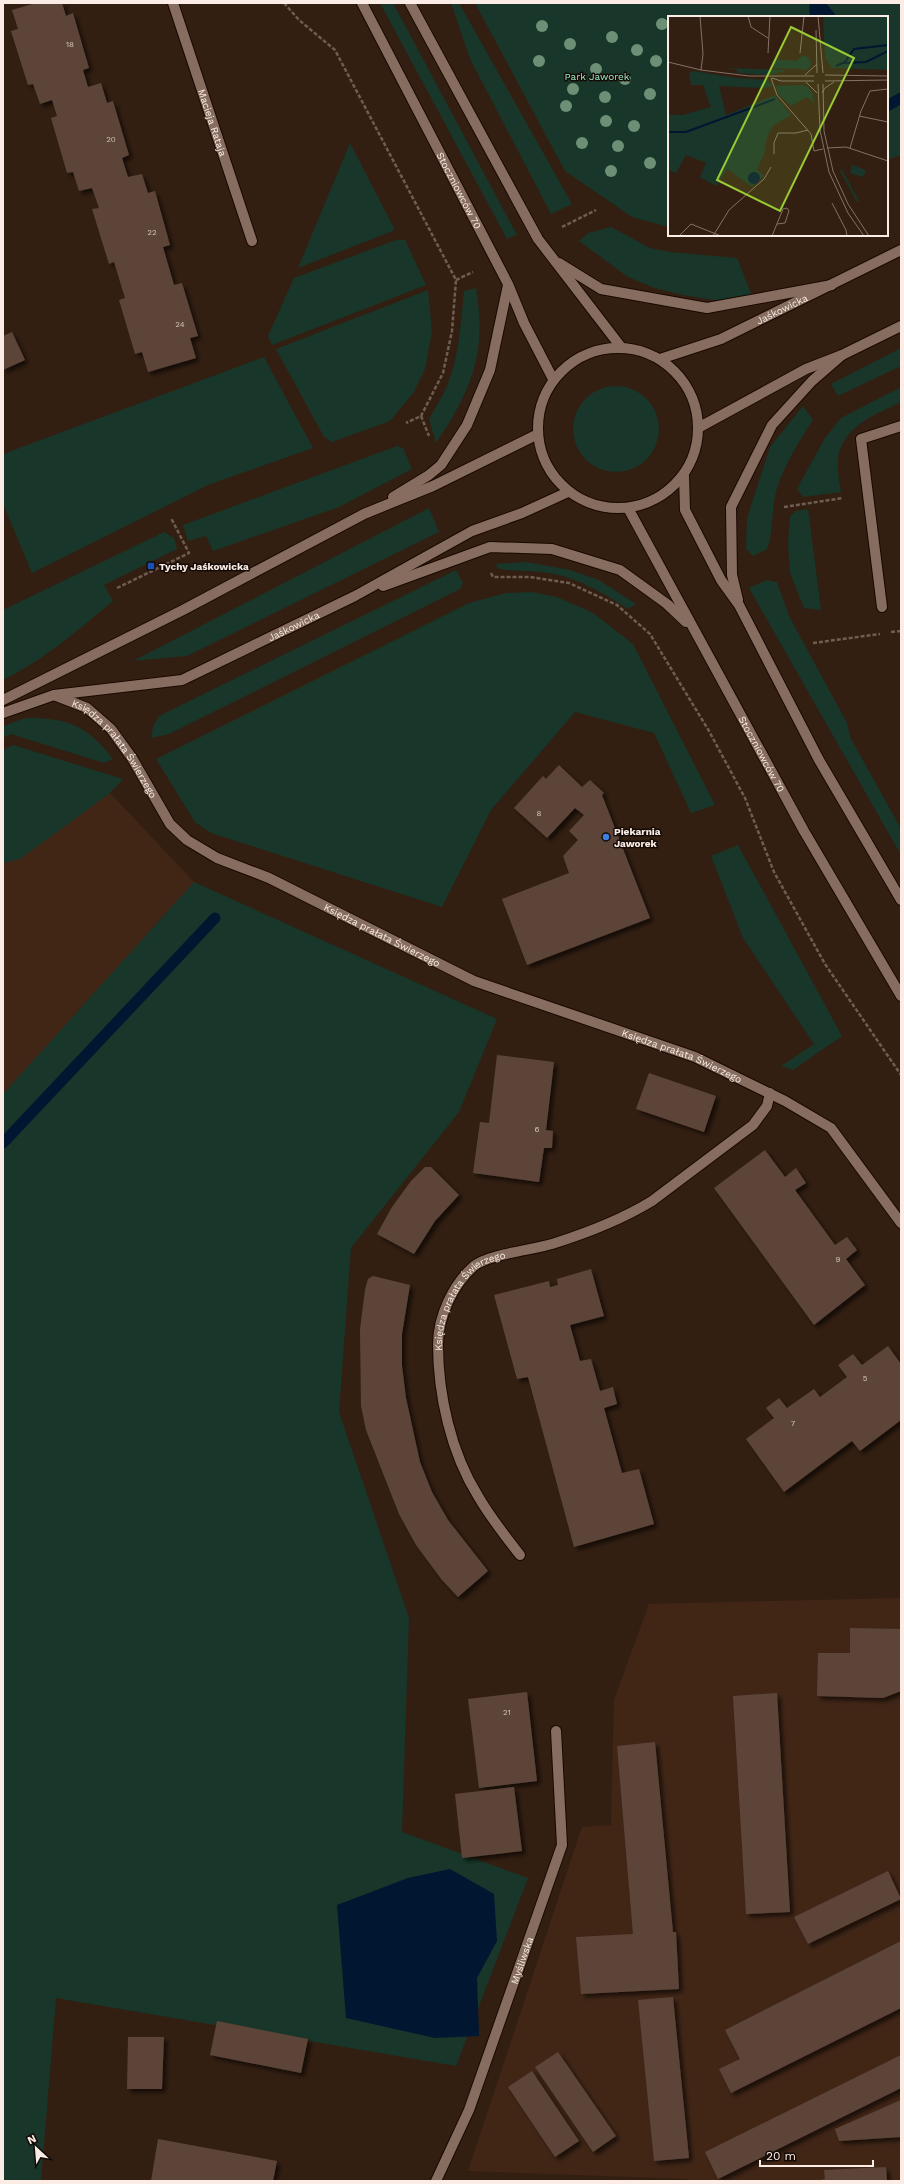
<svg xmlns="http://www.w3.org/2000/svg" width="904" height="2184" font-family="'Work Sans',sans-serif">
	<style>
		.built { fill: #412616 }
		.green { fill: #183629 }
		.water { fill: #001631 }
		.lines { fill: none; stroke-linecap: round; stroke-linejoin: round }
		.stream { stroke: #001631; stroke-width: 11 }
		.building { fill: #5c4538; filter: url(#shadow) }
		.minor-casing { stroke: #1a0801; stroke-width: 12 }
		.path { stroke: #6f5d52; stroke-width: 2.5; stroke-dasharray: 4 2; stroke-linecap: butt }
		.minor { stroke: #866d5f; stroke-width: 10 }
		.tree { fill: #6c8f75 }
		.transit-dot { fill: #1a4fb4; stroke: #140b06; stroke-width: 1.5 }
		.shop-dot { fill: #3f7fe0; stroke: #140b06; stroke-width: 1.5 }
		.labels { text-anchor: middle; stroke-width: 3; stroke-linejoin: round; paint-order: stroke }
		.number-label { font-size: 8px; fill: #d3c3ba }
		.park-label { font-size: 10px; fill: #9aeac6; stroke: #140b06 }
		.street-label { font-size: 10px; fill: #fbede5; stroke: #140b06 }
		.poi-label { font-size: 10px; font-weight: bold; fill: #fbede5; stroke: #140b06; text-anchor: start }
		.inset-river { fill: none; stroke: #001631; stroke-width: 2 }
		.inset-road { fill: none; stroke: #837166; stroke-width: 1 }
		.view { fill: #9acb34; fill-opacity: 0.15; stroke: #9acb34; stroke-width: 2 }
		.inset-edge { fill: none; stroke: #fbede5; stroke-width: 2 }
	</style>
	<defs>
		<filter id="shadow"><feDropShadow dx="3.5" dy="3.5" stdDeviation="2" flood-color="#0009"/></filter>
	</defs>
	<rect width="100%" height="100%" fill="#331f12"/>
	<g class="built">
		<polygon points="110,793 194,882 3,1094 3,863 20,859"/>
		<polygon points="901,1598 901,2181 688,2181 688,2179 468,2171 582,1827 611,1825 614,1700 649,1604"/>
	</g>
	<g class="green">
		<polygon points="380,3 393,3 517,235 507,239"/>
		<polygon points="451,3 459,3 572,204 551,214 470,59"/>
		<polygon points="475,3 901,3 901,155 887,160 887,17 669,17 669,227 632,217 565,171"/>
		<polygon points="350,143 395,230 298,268"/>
		<polygon points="611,227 650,248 670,252 737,258 752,296 720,301 683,295 655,288 628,277 579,241 588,233"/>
		<polygon points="396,240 405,240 426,285 272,345 268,336 294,278"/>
		<path d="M476,288C487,352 472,390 436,443L429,419C435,408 442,398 447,386C459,357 461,323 464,291Z"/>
		<polygon points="428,290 432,331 425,369 414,392 390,421 332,442 324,437 276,349"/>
		<polygon points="901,348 901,366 838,396 831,384"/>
		<polygon points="264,357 313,448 208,485 32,573 3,504 3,454"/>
		<circle cx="616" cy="429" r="43"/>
		<path d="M901,387V402C877,414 847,424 839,453C836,465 839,480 841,492L803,497L797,489L825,438L841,418Z"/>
		<path d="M803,406L813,420C799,441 785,464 777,488C771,508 774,530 767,549L753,556L746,549L747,518L770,447Z"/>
		<polygon points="397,446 403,448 412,469 339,507 213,551 206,536 188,541 183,525"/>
		<polygon points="429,508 439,532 187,656 133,661"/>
		<polygon points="808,509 821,610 804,608 790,573 788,544 790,516 796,511"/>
		<path d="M164,532L174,538L177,549L104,585L113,601C78,630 44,660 3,680V610Z"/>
		<path d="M527,562L570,570L599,580L636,604L628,609C600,591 574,575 540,572C526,570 512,572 497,568L496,564Z"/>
		<polygon points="456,570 463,583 460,589 169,734 151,738 153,727 159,716"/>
		<polygon points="767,580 777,582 789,616 847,723 850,737 901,829 901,855 749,588"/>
		<polygon points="532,592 557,597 593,613 633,644 715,805 691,813 654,733 575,712 491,810 442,907 211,833 195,822 156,759 469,603 506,593"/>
		<path d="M25,718C67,718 86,724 113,759L104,763L11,734L3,738V726Z"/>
		<polygon points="13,745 123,779 110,793 20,859 3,863 3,750"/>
		<polygon points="738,845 842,1036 793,1070 781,1066 814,1044 743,938 711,856"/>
		<polygon points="194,882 497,1019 459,1112 351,1248 339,1412 409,1618 402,1832 528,1878 456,2066 56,1998 41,2181 3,2181 3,1094"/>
	</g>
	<polygon class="water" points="450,1869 494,1894 497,1941 477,1978 479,2036 435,2038 346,2018 337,1905 408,1878"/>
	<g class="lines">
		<g class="stream">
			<polyline points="815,3 815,17"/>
			<polyline points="819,3 830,17"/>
			<polyline points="887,106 901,98"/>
			<polyline points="3,1143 215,918"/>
		</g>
	</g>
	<g class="building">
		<polygon points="36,3 62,3 66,16 73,13 89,68 83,70 88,87 101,83 107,103 113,101 129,155 122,158 128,177 142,174 148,193 155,191 170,245 163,247 174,285 182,283 198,336 190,338 196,358 148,372 142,352 135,354 119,300 125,298 114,262 109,264 92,209 99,208 92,188 79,191 73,172 67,173 51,118 57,116 52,100 40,104 33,84 28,85 11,31 18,29 12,10"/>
		<polygon points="12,332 25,360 3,370 3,336"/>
		<polygon points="559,765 582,787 590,780 604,793 602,795 650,918 527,965 502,899 569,873 563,856 578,840 569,831 584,815 575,808 547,838 514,808 543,776 546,779"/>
		<polygon points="497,1055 554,1062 546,1130 553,1131 552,1148 544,1148 539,1182 473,1173 480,1122 489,1123"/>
		<polygon points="649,1073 716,1096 704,1132 636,1109"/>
		<polygon points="765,1150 785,1177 796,1168 806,1183 795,1190 835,1245 847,1237 857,1250 846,1259 865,1285 814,1325 714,1188"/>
		<polygon points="425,1167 431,1167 459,1195 435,1221 414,1254 377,1234 392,1207 411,1181"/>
		<polygon points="591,1269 604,1316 570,1325 580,1361 591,1359 600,1391 613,1387 617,1404 604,1408 622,1473 639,1469 654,1524 574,1547 528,1377 517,1379 494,1295 549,1281 550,1287 558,1285 557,1279"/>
		<polygon points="373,1276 410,1285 402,1334 402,1366 406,1398 420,1462 432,1492 448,1520 488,1571 458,1597 442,1580 416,1545 399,1514 366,1430 361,1406 360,1329 365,1290 368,1279"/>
		<polygon points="888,1346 901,1364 901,1420 860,1451 852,1441 784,1492 746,1439 774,1418 766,1408 779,1398 787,1408 814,1389 820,1397 847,1377 838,1365 853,1354 862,1365"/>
		<polygon points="850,1628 901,1629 901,1691 883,1698 817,1696 818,1653 850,1653"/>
		<polygon points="527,1692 537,1781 479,1788 468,1699"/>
		<polygon points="777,1693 790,1912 746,1914 733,1696"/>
		<polygon points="655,1742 673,1932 676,1932 679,1989 581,1994 576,1937 633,1934 617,1746"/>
		<polygon points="514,1787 522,1851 462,1858 455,1794"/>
		<polygon points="888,1871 901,1899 808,1944 794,1917"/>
		<polygon points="901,1941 901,2008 731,2093 719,2069 740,2059 725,2030"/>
		<polygon points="673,1997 689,2158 654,2161 638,2000"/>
		<polygon points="217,2021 308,2039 301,2073 210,2055"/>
		<polygon points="128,2037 164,2037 162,2089 127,2089"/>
		<polygon points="558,2052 616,2136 593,2152 535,2067"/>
		<polygon points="901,2055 901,2088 718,2179 705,2152"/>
		<polygon points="532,2071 579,2141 555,2157 508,2087"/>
		<polygon points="901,2100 901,2137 839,2141 835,2129"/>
		<polygon points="158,2139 277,2161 273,2181 151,2181"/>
		<polygon points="886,2167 887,2181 816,2181 825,2179 824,2170"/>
	</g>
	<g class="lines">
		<defs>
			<g id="minor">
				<path id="s1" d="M173,3L252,241"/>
				<path id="s2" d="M362,3L508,284L524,323L553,379"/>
				<polyline points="410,3 538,239 621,347"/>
				<polyline points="559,263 601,289 707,308 832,285"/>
				<circle cx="618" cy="428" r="80"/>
				<path id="s3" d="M660,359L721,339L901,250"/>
				<polyline points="698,428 806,369 842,355 901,326"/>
				<polyline points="684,475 685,510 721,580 739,605 819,760 901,900"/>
				<polyline points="393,497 429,475 441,465 467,425 490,370 508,285"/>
				<path id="s4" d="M628,508L804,831L901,996"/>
				<polyline points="383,586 490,547 552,549 620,570 667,604 686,622"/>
				<polyline points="738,600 732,575 731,507 772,425 812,381 842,355"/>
				<polyline points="882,607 861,439 901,426"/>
				<path id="s5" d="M54,695L87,708L111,729L132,758L170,824L187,840L217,858L269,878L474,981L695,1057L785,1101L831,1128L901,1223"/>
				<polyline points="3,700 183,610 364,514 433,486 538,434"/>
				<path id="s6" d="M3,713L54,695L182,680L355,596L472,531L522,513L568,492"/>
				<path id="s7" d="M520,1555C505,1536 490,1517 478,1496C451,1453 438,1395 438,1344C438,1317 453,1284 474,1266C489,1254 532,1250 552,1244C587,1233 621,1220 652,1201L753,1125L767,1106L770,1093"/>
				<path id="s8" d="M436,2181L469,2110L562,1845L556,1731"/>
			</g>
		</defs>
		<use href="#minor" class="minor-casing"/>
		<g class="path">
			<polyline points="284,3 299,20 335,50 456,280 452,331 443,373 421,416 406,423"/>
			<polyline points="562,227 596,210"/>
			<polyline points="456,280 473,272"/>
			<polyline points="421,416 429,436"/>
			<polyline points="784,507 843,498"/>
			<polyline points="491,573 493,577 530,577 569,583 617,605 650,634 709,731 745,798 774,872 825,964 901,1075"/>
			<polyline points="117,588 189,553 171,518"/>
			<polyline points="891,632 901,631"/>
			<polyline points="813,643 880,634"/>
		</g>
		<use href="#minor" class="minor"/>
	</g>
	<g class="tree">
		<circle cx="662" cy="24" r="6"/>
		<circle cx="542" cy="26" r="6"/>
		<circle cx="612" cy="37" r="6"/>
		<circle cx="570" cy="44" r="6"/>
		<circle cx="637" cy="50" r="6"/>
		<circle cx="539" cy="61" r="6"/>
		<circle cx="656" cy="61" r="6"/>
		<circle cx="596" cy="69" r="6"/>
		<circle cx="625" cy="79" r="6"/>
		<circle cx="573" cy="89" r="6"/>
		<circle cx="650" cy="94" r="6"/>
		<circle cx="605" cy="97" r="6"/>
		<circle cx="566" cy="106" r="6"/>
		<circle cx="606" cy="121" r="6"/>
		<circle cx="634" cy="126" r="6"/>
		<circle cx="582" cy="143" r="6"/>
		<circle cx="618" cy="146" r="6"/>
		<circle cx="650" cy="163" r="6"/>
		<circle cx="611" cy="171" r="6"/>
	</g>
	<rect class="transit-dot" x="147" y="562" width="8" height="8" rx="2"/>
	<circle class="shop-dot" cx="606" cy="837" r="4"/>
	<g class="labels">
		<g class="number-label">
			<text x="70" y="47">18</text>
			<text x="111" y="142">20</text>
			<text x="152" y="235">22</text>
			<text x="180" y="327">24</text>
			<text x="539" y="816">8</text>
			<text x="537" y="1132">6</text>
			<text x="838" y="1262">9</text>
			<text x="865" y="1381">5</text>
			<text x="793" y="1426">7</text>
			<text x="507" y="1715">21</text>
		</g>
		<g class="park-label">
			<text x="597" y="80">Park Jaworek</text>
		</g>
		<g class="street-label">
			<text dy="4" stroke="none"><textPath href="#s1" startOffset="126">Macieja Rataja</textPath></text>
			<text dy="4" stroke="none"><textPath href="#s2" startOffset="211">Stoczniowców 70</textPath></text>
			<text dy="4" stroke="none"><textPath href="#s3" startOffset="132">Jaśkowicka</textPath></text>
			<text dy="4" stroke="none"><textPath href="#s6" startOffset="307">Jaśkowicka</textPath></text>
			<text dy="4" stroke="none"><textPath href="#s5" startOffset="84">Księdza prałata Świerzego</textPath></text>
			<text dy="4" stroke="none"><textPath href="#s4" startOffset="280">Stoczniowców 70</textPath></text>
			<text dy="4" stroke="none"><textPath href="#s5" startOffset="420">Księdza prałata Świerzego</textPath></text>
			<text dy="4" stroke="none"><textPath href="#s5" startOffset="744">Księdza prałata Świerzego</textPath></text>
			<text dy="4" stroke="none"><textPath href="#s7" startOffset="289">Księdza prałata Świerzego</textPath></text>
			<text dy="4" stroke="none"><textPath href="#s8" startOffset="237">Myśliwska</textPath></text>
		</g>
		<g class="poi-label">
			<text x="159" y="570">Tychy Jaśkowicka</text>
			<text x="614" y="835">Piekarnia<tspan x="614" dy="12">Jaworek</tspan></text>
		</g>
	</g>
	<g transform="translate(668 16)">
		<rect width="220" height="220" fill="#331f12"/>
		<path d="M155,0H220V54L164,52L157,42ZM129 47a7 7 0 1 1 14 0a7 7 0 1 1-14 0ZM106,43L129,45L130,53L106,52ZM58,52L116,54L117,55L101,59L69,57V54ZM25,55L68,62L99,64L105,70L95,72L51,70L58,99L107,79L123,99L105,110L99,121L96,138L89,153L96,160L84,171L59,153L48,170L32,161L38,147L18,139L8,157L0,154V99H15L43,91L35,69H23L21,57ZM135,69L140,71L145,78L146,92L144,85L139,81L123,90L109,77L108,70ZM184,149L198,154L195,161L182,157ZM174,154L191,185L189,186L172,155Z" fill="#183629"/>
		<path d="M80 162a6 6 0 1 1 12 0a6 6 0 1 1-12 0Z" fill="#001631"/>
		<path class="inset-river" d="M174,47L198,46L220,35M168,50L177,46L186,33L220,29M0,116H18L107,83"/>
		<path class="inset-road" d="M32,0L35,38L33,54M80,0L83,11L100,22M150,0L155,57M148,14L149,57M100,37L102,0M132,37L136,0M0,46L33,54L81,60H146M137,59L149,48M157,59L220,60M103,62L109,79L143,118L146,135L155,133M104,62L113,65H146M157,65L220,64M138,66L149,77M150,68L152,114L161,156L180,197L196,220M155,68L156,115L165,155L180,188L201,220M154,77L157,72L166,66M191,100L220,106M159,132L178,131L220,145M182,132L193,95L202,75L220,73M106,138V127L110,117H128L140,114M164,187L178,214L179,220M11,220L23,208L53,220M45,220L61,194L96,163L103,151M104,220L115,193L119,192L121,195L117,207L109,208"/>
		<path class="view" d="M123,11L186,42L112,195L49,164Z"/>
		<rect width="220" height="220" class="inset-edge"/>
	</g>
	<rect width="904" height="2184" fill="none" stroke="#fbede5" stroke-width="8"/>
	<g transform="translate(36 2148) rotate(334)" stroke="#140b06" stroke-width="3" paint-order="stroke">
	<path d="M0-3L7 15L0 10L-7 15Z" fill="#fbede5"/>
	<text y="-6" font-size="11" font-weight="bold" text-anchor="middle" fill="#fbede5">N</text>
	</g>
	<path d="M760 2160v6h113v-6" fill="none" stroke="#fbede5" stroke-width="2"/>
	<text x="766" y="2160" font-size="12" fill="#fbede5" stroke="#140b06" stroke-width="3" paint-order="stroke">20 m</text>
</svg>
